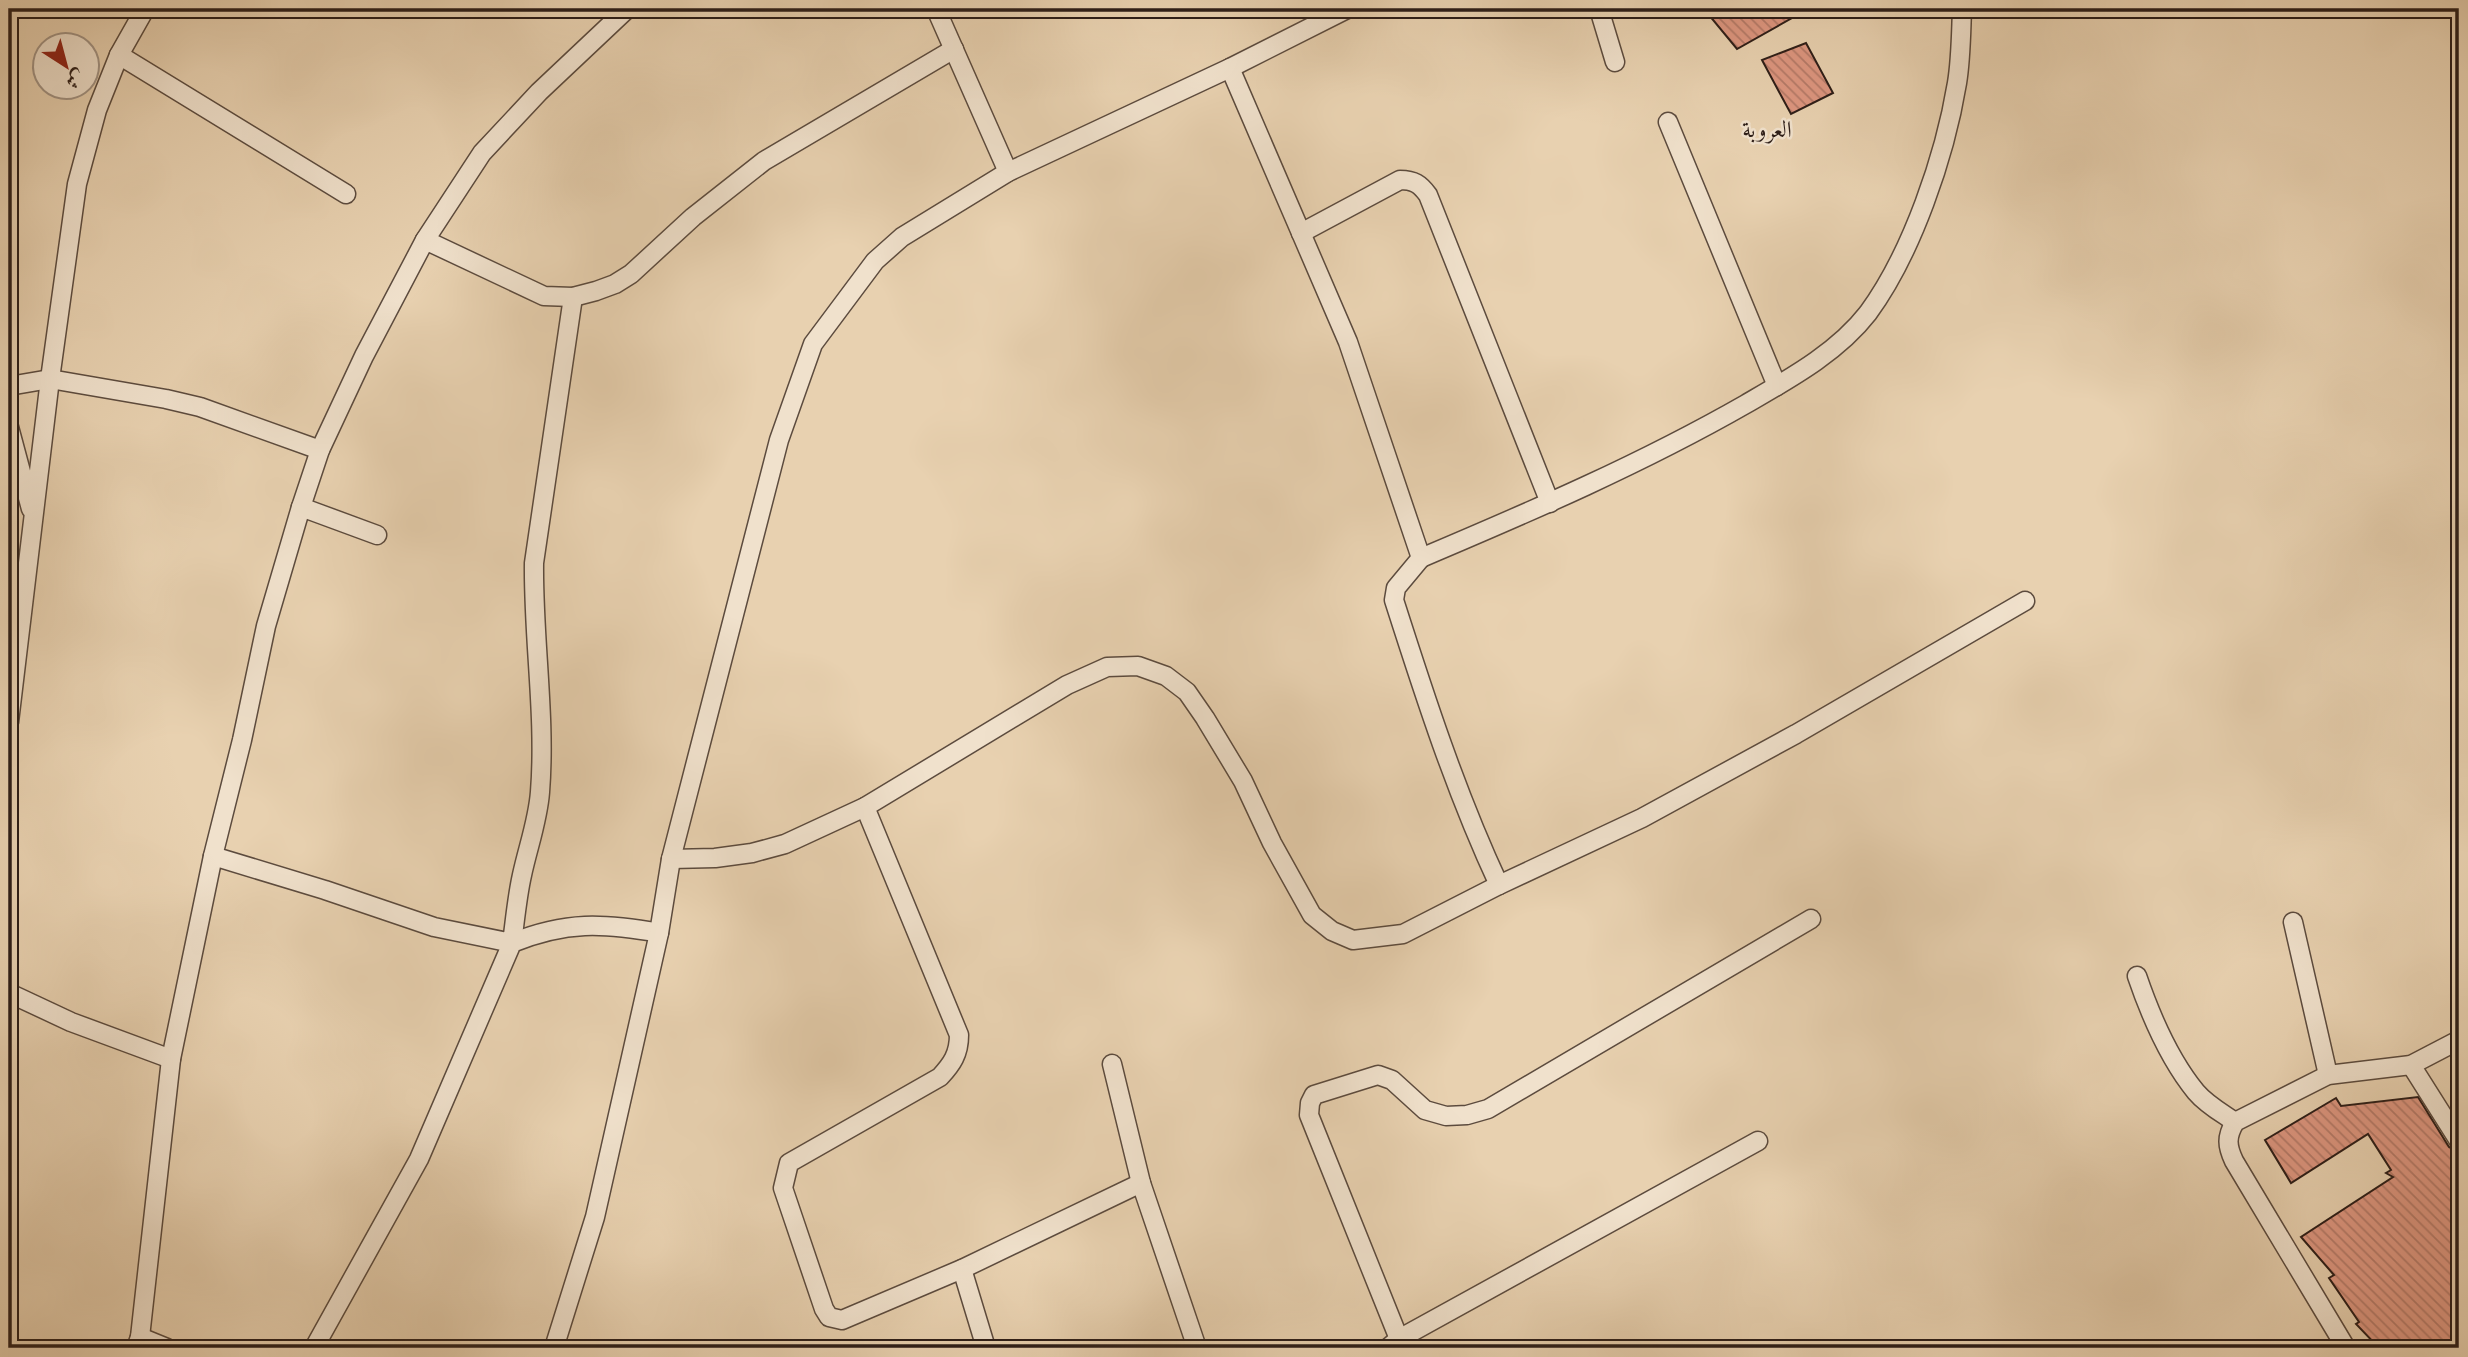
<svg xmlns="http://www.w3.org/2000/svg" width="2468" height="1357" font-family="'Old Standard TT',Amiri,serif">
	<style>
		.building { fill: url(#building-back-hatch); stroke: #2d1e18; stroke-width: 2 }
		.lines { fill: none; stroke-linecap: round; stroke-linejoin: round }
		.minor-casing { stroke: #5c4b3e; stroke-width: 21 }
		.minor { stroke: #f0e1cc; stroke-width: 18 }
		.labels { text-anchor: middle; stroke-width: 5; stroke-linejoin: round; paint-order: stroke }
		.neighbourhood-label { font-size: 23px; fill: #2d1e18; stroke: #f0e1cc }
	</style>
	<defs>
		<pattern id="building-back-hatch" width="6" height="6" patternUnits="userSpaceOnUse" patternTransform="scale(1.75)"><rect width="6" height="6" fill="#dd9680"/><path d="M-1 5l2 2M0 0l6 6M5-1l2 2" fill="none" stroke="#b47a68"/></pattern>
	</defs>
	<rect width="100%" height="100%" fill="#e8d1b0"/>
	<filter id="stains"><feTurbulence type="fractalNoise" baseFrequency=".00286" numOctaves="4"/><feColorMatrix values="0 0 0 0 .2 0 0 0 0 .09 0 0 0 0 .02 0 0 0 .5 -.17"/></filter>
	<radialGradient id="worn" r=".72"><stop offset=".6" stop-color="#630" stop-opacity="0"/><stop offset="1" stop-color="#630" stop-opacity=".3"/></radialGradient>
	<g class="building">
		<polygon points="1704,9 1808,9 1737,49"/>
		<polygon points="1806,43 1833,93 1791,114 1762,60"/>
		<polygon points="2418,1097 2449,1147 2459,1152 2459,1348 2379,1348 2356,1324 2359,1322 2329,1278 2334,1275 2301,1237 2393,1177 2386,1173 2391,1170 2368,1134 2291,1183 2265,1140 2336,1098 2341,1106"/>
	</g>
	<g class="lines">
		<defs>
			<g id="minor">
				<polyline points="936,9 1008,172"/>
				<polyline points="1599,9 1615,62"/>
				<polyline points="119,55 346,194"/>
				<path d="M1230,68L1348,342L1421,558L1396,588L1394,600C1425,697 1456,793 1499,885"/>
				<polyline points="1668,122 1777,386"/>
				<path d="M1301,233L1400,180C1414,180 1420,184 1428,195L1550,503"/>
				<polyline points="425,240 544,296 573,297 596,291 615,284 631,274 693,217 764,161 954,49"/>
				<path d="M573,297L534,563C533,639 546,716 540,792C538,820 528,847 522,875C517,897 515,921 512,943L434,927L325,890L213,856L242,740L266,626L301,507L320,450L364,356L425,240L482,153L539,92L627,9"/>
				<polyline points="9,386 50,379 166,399 200,407 320,450"/>
				<polyline points="9,427 31,509"/>
				<polyline points="301,507 377,535"/>
				<path d="M1421,558C1532,511 1641,464 1746,404C1789,379 1837,353 1868,313C1912,253 1945,156 1957,83C1961,59 1961,33 1962,9"/>
				<polyline points="9,722 50,379 77,184 97,110 119,55 145,9"/>
				<path d="M865,807L959,1035C959,1054 952,1064 940,1077L789,1163L783,1188L824,1309L829,1317L842,1320L962,1269L1141,1183"/>
				<polyline points="671,859 715,858 752,853 785,844 865,807 1067,685 1107,667 1138,666 1166,676 1187,692 1205,718 1243,781 1272,843 1312,915 1332,931 1353,940 1403,934 1499,885 1642,818 1796,734 2025,601"/>
				<polyline points="2293,922 2328,1075"/>
				<path d="M2137,976C2151,1017 2169,1059 2196,1092C2207,1105 2222,1113 2235,1122"/>
				<polyline points="9,993 71,1022 171,1059"/>
				<polyline points="1112,1064 1141,1183 1197,1348"/>
				<polyline points="2411,1065 2459,1141"/>
				<polyline points="962,1269 986,1348"/>
				<polyline points="140,1337 167,1348"/>
				<polyline points="1399,1339 1309,1115 1310,1103 1314,1095 1378,1075 1392,1080 1425,1110 1446,1116 1467,1115 1488,1109 1811,919"/>
				<polyline points="136,1348 140,1337 171,1059 213,856"/>
				<path d="M314,1348L419,1159L512,943C566,921 603,923 659,933"/>
				<polyline points="554,1348 595,1217 659,933 671,859 779,440 813,344 875,261 902,237 1008,172 1230,68 1347,9"/>
				<polyline points="1388,1348 1399,1339 1758,1141"/>
				<path d="M2346,1348L2234,1161C2227,1146 2226,1137 2235,1122L2328,1075L2411,1065L2459,1040"/>
			</g>
		</defs>
		<use href="#minor" class="minor-casing"/>
		<use href="#minor" class="minor"/>
	</g>
	<g class="labels">
		<g class="neighbourhood-label">
			<text x="1767" y="137">العروبة</text>
		</g>
	</g>
	<rect width="2468" height="1357" fill="none" stroke="#e8d1b0" stroke-width="35"/>
	<rect x="10" y="10" width="2447" height="1336" fill="none" stroke="#2d1e18" stroke-width="3.5"/>
	<rect x="18" y="18" width="2433" height="1322" fill="none" stroke="#2d1e18" stroke-width="2"/>
	<g transform="translate(66 66) rotate(144)"><circle r="33" fill="#f0e1cc" stroke="#a29384" stroke-width="2"/>
	<path d="M0-5L12 26L0 18L-12 26Z" fill="#8f2418"/>
	<text y="-10" font-size="19" font-weight="bold" text-anchor="middle" fill="#2d1e18">ش</text>
	</g>
	<rect width="100%" height="100%" filter="url(#stains)"/>
	<rect width="100%" height="100%" fill="url(#worn)"/>
</svg>
